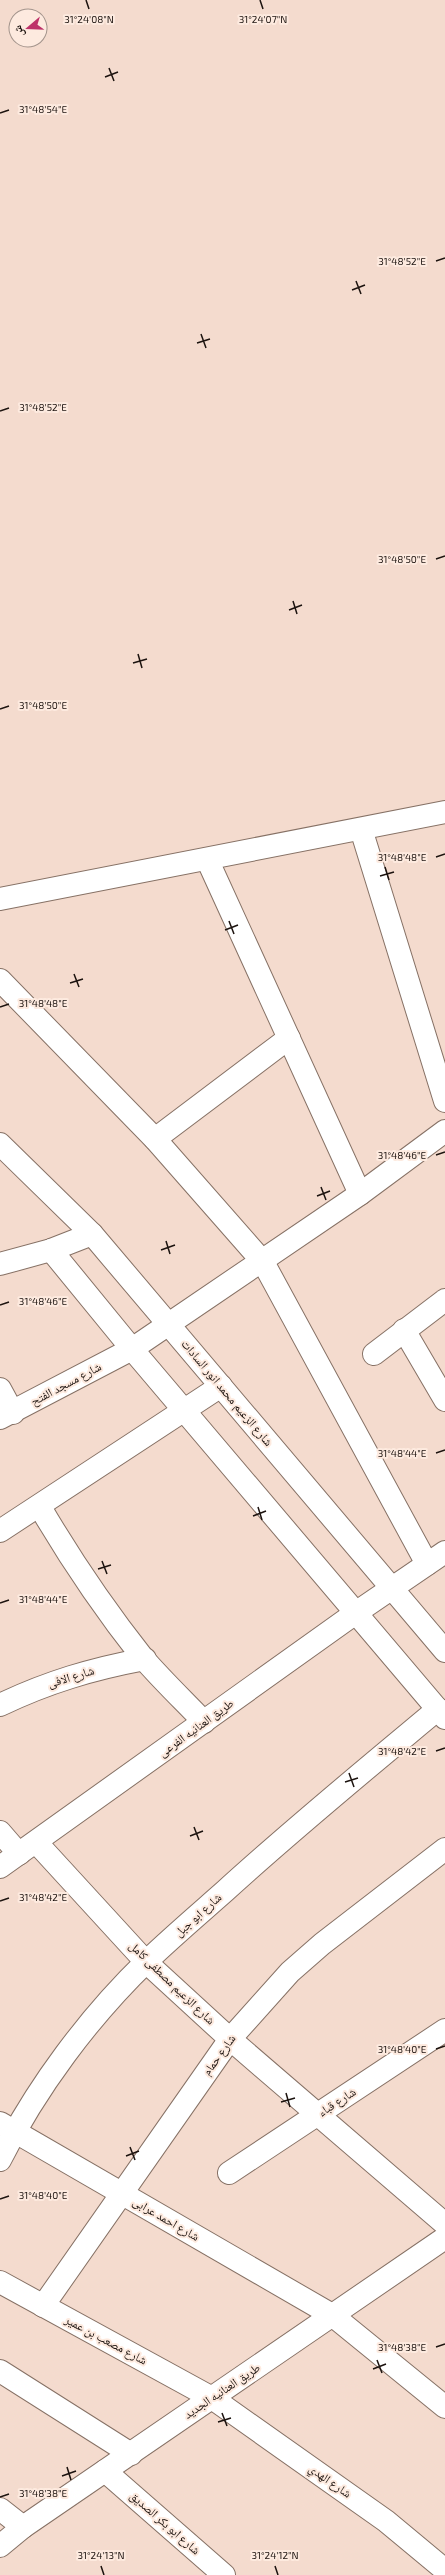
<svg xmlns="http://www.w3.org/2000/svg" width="445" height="2575" font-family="'Exo 2','Noto Naskh Arabic',sans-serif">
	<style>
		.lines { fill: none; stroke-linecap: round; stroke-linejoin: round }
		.minor-casing { stroke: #867165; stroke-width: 24 }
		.tertiary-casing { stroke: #867165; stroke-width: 24 }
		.minor { stroke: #fff; stroke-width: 22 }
		.tertiary { stroke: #fff; stroke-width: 22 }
		.ticks { fill: none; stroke: #1c130f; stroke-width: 1.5 }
		.labels { text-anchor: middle; stroke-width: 4; stroke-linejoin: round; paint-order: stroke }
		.street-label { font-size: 12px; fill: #1c130f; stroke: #fdeadf }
		.ticks-label { font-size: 10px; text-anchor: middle; fill: #1c130f; stroke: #fdeadf; stroke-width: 4; stroke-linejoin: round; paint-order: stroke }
	</style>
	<rect width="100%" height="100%" fill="#f4dbce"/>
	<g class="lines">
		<defs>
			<g id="minor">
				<polyline points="361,829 445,1101"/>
				<polyline points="207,859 360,1194"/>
				<polyline points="0,899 445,812"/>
				<polyline points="0,980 155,1139 263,1262 427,1564"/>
				<polyline points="155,1139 289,1038"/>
				<polyline points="0,1144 92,1234 445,1651"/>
				<polyline points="51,1250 132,1349 445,1718"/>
				<polyline points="0,1264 51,1250 92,1234"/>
				<polyline points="404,1330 445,1400"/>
				<polyline points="374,1354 445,1300"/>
				<polyline points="0,1389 13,1413"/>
				<polyline points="0,1418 132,1349 360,1194 445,1131"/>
				<path d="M40,1507C71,1560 105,1610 143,1658C162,1680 184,1701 204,1722"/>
				<polyline points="0,1531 221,1386"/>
				<path d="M0,1705C48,1682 92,1669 145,1659"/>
				<polyline points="0,1832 19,1854"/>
				<polyline points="36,1842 146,1962 230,2039 445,2224"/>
				<polyline points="0,1867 357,1612 445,1552"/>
				<polyline points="0,2123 332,2315 445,2407"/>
				<path d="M0,2160C36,2088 89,2017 147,1961C172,1937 199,1914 225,1891C294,1828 366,1769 438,1709"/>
				<polyline points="229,2173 445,2030"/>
				<polyline points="0,2282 212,2398 386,2521 445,2570"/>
				<polyline points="43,2306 230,2039 290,1972 322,1944 445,1849"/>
				<polyline points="0,2371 131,2454"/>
				<polyline points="105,2471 224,2575"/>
				<polyline points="0,2509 23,2527"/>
			</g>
			<polyline id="tertiary" points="0,2546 23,2527 445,2238"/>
		</defs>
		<use href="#minor" class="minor-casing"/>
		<use href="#tertiary" class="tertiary-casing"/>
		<use href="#minor" class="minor"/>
		<use href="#tertiary" class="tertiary"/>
	</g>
	<path class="ticks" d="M86,0L89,9M260,0L263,9M109,68L114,81M105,77L118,72M0,113L9,110M436,261L445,258M356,281L361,294M352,290L365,285M201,334L206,348M197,343L210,339M0,411L9,408M436,559L445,556M293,601L297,614M289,610L302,605M138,654L142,668M133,663L147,659M0,709L9,706M436,857L445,854M385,867L389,880M380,876L394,872M229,921L234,934M225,930L238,925M74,974L79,987M70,983L83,979M0,1007L9,1004M436,1155L445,1152M321,1187L326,1200M317,1196L330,1191M166,1241L170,1254M161,1250L175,1245M0,1305L9,1302M436,1453L445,1450M258,1507L262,1520M253,1516L266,1511M102,1561L107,1574M98,1569L111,1565M0,1603L9,1600M436,1751L445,1748M349,1773L354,1787M345,1782L358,1778M194,1827L199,1840M190,1836L203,1831M0,1901L9,1898M436,2049L445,2046M286,2093L290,2107M281,2102L295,2098M130,2147L135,2160M126,2156L139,2151M0,2199L9,2196M436,2347L445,2344M377,2360L382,2373M373,2369L386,2364M222,2413L227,2426M218,2422L231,2418M67,2467L71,2480M62,2476L76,2471M0,2497L9,2494M101,2566L104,2575M275,2566L278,2575"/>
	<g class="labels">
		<g class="street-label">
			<text transform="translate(66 1384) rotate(-28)" y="4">شارع مسجد الفتح</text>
			<text transform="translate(227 1393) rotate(50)" y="4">شارع الزعيم محمد انور السادات</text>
			<text transform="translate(71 1677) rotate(-17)" y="4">شارع الافى</text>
			<text transform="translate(196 1728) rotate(-36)" y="4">طريق العنانيه الفرعى</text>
			<text transform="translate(198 1915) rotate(-42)" y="4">شارع ابو جبل</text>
			<text transform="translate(172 1983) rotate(44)" y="4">شارع الزعيم مصطفى كامل</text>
			<text transform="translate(219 2055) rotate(-54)" y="4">شارع حمام</text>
			<text transform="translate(337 2102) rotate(-33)" y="4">شارع قباء</text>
			<text transform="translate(166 2219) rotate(30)" y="4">شارع احمد عرابى</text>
			<text transform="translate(106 2340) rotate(28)" y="4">شارع مصعب بن عمير</text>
			<text transform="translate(222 2391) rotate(-34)" y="4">طريق العنانيه الجديد</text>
			<text transform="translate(330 2481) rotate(35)" y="4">شارع الهدي</text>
			<text transform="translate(165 2523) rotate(41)" y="4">شارع ابو بكر الصديق</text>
		</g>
	</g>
	<g class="ticks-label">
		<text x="89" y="23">31°24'08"N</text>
		<text x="263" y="23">31°24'07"N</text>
		<text x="43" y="113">31°48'54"E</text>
		<text x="402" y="265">31°48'52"E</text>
		<text x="43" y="411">31°48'52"E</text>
		<text x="402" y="563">31°48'50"E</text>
		<text x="43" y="709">31°48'50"E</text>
		<text x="402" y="861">31°48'48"E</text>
		<text x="43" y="1007">31°48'48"E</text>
		<text x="402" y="1159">31°48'46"E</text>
		<text x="43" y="1305">31°48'46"E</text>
		<text x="402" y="1457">31°48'44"E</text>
		<text x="43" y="1603">31°48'44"E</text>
		<text x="402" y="1755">31°48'42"E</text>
		<text x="43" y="1901">31°48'42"E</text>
		<text x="402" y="2053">31°48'40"E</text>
		<text x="43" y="2199">31°48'40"E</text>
		<text x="402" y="2351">31°48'38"E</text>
		<text x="43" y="2497">31°48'38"E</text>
		<text x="101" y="2559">31°24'13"N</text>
		<text x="275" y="2559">31°24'12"N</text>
	</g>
	<g transform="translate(28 28) rotate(251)"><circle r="19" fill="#fdeadf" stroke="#a3948c"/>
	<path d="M0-3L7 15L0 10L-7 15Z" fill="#be3269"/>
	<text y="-6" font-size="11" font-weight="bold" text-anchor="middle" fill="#1c130f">ش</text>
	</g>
</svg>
